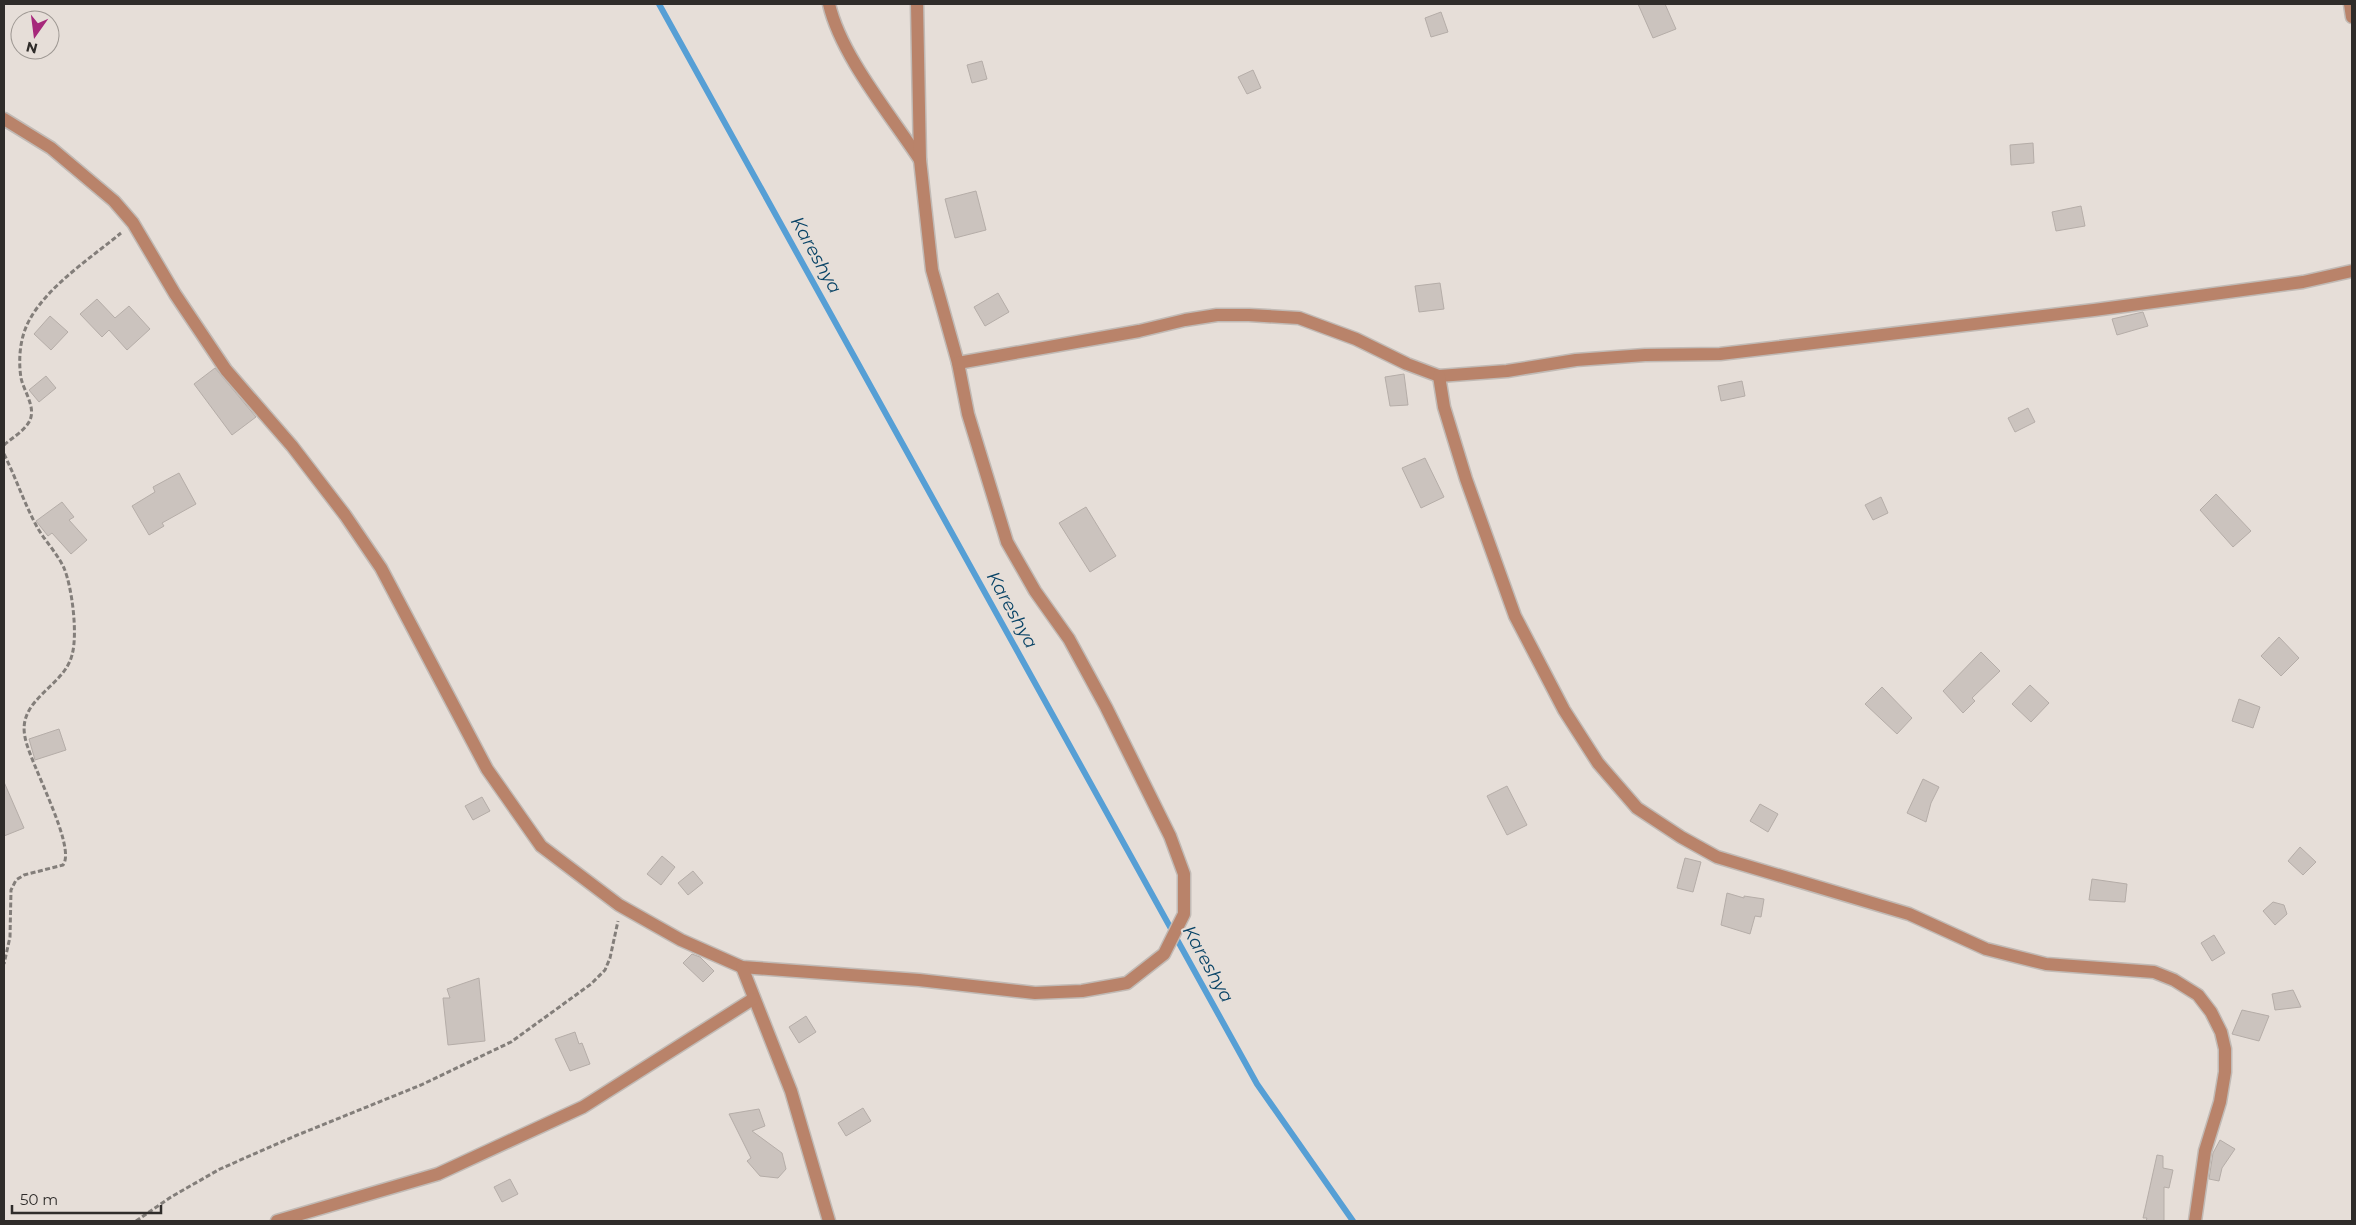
<svg xmlns="http://www.w3.org/2000/svg" width="2356" height="1225" font-family="Montserrat,sans-serif">
	<style>
		.lines { fill: none; stroke-linecap: round; stroke-linejoin: round }
		.stream { stroke: #569fd5; stroke-width: 6 }
		.building { fill: #cbc3be; stroke: #b5ada8 }
		.street-casing { stroke: #c1bab5; stroke-width: 15 }
		.path { stroke: #837e7a; stroke-width: 3; stroke-dasharray: 5 2.5; stroke-linecap: butt }
		.street { stroke: #b9836a; stroke-width: 12 }
		.labels { text-anchor: middle; stroke-width: 4; stroke-linejoin: round; paint-order: stroke }
		.water-label { font-size: 18px; font-style: italic; fill: #084366; stroke: #e6ded8 }
	</style>
	<rect width="100%" height="100%" fill="#e6ded8"/>
	<g class="lines">
		<polyline class="stream" points="659,4 1257,1084 1353,1221"/>
	</g>
	<g class="building">
		<polygon points="1638,4 1665,4 1676,29 1653,38"/>
		<polygon points="1441,12 1448,32 1431,37 1425,18"/>
		<polygon points="982,61 987,79 972,83 967,65"/>
		<polygon points="1253,70 1261,88 1247,94 1238,77"/>
		<polygon points="2033,143 2034,163 2011,165 2010,145"/>
		<polygon points="976,191 986,230 955,238 945,199"/>
		<polygon points="2081,206 2085,226 2056,231 2052,212"/>
		<polygon points="1440,283 1444,309 1419,312 1415,286"/>
		<polygon points="998,293 1009,312 985,326 974,307"/>
		<polygon points="97,299 115,318 129,306 150,329 127,350 109,330 102,337 80,314"/>
		<polygon points="2143,312 2148,326 2117,335 2112,319"/>
		<polygon points="50,316 68,332 51,350 34,334"/>
		<polygon points="215,368 256,417 232,435 194,384"/>
		<polygon points="1404,374 1408,405 1390,406 1385,377"/>
		<polygon points="46,376 56,388 39,402 29,390"/>
		<polygon points="1742,381 1745,396 1721,401 1718,386"/>
		<polygon points="2028,408 2035,422 2015,432 2008,418"/>
		<polygon points="1425,458 1444,497 1421,508 1402,468"/>
		<polygon points="179,473 196,504 162,523 164,526 149,535 132,506 155,492 153,487"/>
		<polygon points="2216,494 2251,531 2233,547 2200,510"/>
		<polygon points="1881,497 1888,513 1873,520 1865,505"/>
		<polygon points="62,502 74,517 69,520 87,540 71,554 52,533 48,536 36,521"/>
		<polygon points="1086,507 1116,556 1090,572 1059,523"/>
		<polygon points="2279,637 2299,658 2281,676 2261,656"/>
		<polygon points="1981,652 2000,671 1972,698 1975,701 1963,713 1943,691"/>
		<polygon points="2030,685 2049,703 2031,722 2012,704"/>
		<polygon points="1882,687 1912,718 1897,734 1865,704"/>
		<polygon points="2239,699 2260,707 2253,728 2232,721"/>
		<polygon points="59,729 66,750 35,760 29,739"/>
		<polygon points="1923,779 1939,787 1931,803 1926,822 1907,813"/>
		<polygon points="4,782 24,828 4,836"/>
		<polygon points="1507,786 1527,825 1507,835 1487,796"/>
		<polygon points="482,797 490,811 473,820 465,806"/>
		<polygon points="1760,804 1778,814 1768,832 1750,821"/>
		<polygon points="2300,847 2316,862 2303,875 2288,861"/>
		<polygon points="662,856 675,867 661,885 647,874"/>
		<polygon points="1685,858 1701,862 1693,892 1677,888"/>
		<polygon points="693,871 703,883 688,895 678,883"/>
		<polygon points="2092,879 2127,884 2125,902 2089,900"/>
		<polygon points="1727,893 1744,898 1744,896 1764,899 1761,917 1755,916 1750,934 1721,925"/>
		<polygon points="2273,902 2284,905 2287,914 2275,925 2263,911"/>
		<polygon points="2214,935 2225,953 2212,961 2201,943"/>
		<polygon points="692,954 700,957 714,971 703,982 683,963"/>
		<polygon points="479,978 485,1041 448,1045 443,998 450,998 447,989"/>
		<polygon points="2293,990 2301,1007 2275,1010 2272,994"/>
		<polygon points="2242,1010 2269,1016 2259,1041 2232,1034"/>
		<polygon points="806,1016 816,1032 799,1043 789,1027"/>
		<polygon points="575,1032 579,1044 582,1043 590,1064 570,1071 555,1039"/>
		<polygon points="863,1108 871,1121 846,1136 838,1123"/>
		<polygon points="759,1109 765,1126 752,1131 782,1153 786,1169 778,1178 760,1176 747,1161 751,1158 729,1114"/>
		<polygon points="2220,1140 2235,1149 2222,1168 2219,1181 2209,1179 2213,1153"/>
		<polygon points="2157,1155 2163,1156 2163,1168 2173,1170 2169,1188 2164,1187 2164,1221 2146,1221 2147,1218 2143,1218"/>
		<polygon points="510,1179 518,1194 502,1202 494,1187"/>
	</g>
	<g class="lines">
		<defs>
			<g id="street">
				<path d="M829,4C841,56 890,114 920,160"/>
				<polyline points="2350,4 2352,17"/>
				<polyline points="4,119 51,148 114,201 133,223 175,294 226,370 292,446 345,515 381,568 487,769 541,846 619,905 681,940 742,967 919,980 1035,993 1082,991 1127,983 1164,954 1184,914 1184,874 1170,836 1106,707 1069,639 1035,591 1007,542 968,414 958,363 932,270 920,160 917,4"/>
				<polyline points="958,363 1139,331 1185,320 1217,315 1249,315 1299,318 1356,339 1407,364 1439,376 1507,371 1576,360 1645,355 1720,354 2094,310 2303,282 2352,271"/>
				<polyline points="1439,376 1444,407 1466,479 1515,616 1564,710 1598,763 1637,808 1681,837 1717,857 1909,914 1986,949 2046,964 2154,972 2174,980 2198,995 2211,1012 2221,1032 2225,1049 2225,1072 2220,1102 2205,1151 2195,1221"/>
				<polyline points="742,967 791,1091 829,1221"/>
				<polyline points="277,1221 438,1174 583,1107 753,999"/>
			</g>
		</defs>
		<use href="#street" class="street-casing"/>
		<g class="path">
			<path d="M4,445C12,438 24,431 29,422C37,408 24,392 21,378C18,359 20,336 30,319C48,286 92,257 121,233"/>
			<path d="M4,454C16,478 24,503 37,527C45,541 57,553 64,568C72,587 78,634 72,655C64,687 17,699 25,737C29,762 77,847 63,865L24,875L16,880L11,890L10,937L4,964"/>
			<polyline points="136,1221 171,1197 220,1169 295,1136 421,1085 511,1042 591,984 605,970 610,958 618,921"/>
		</g>
		<use href="#street" class="street"/>
	</g>
	<g class="labels">
		<g class="water-label">
			<text transform="translate(816 255) rotate(61)" y="6">Kareshya</text>
			<text transform="translate(1012 610) rotate(61)" y="6">Kareshya</text>
			<text transform="translate(1208 964) rotate(61)" y="6">Kareshya</text>
		</g>
	</g>
	<rect width="2356" height="1225" fill="none" stroke="#2f2c2a" stroke-width="10"/>
	<g transform="translate(35 35) rotate(194)"><circle r="24" fill="#e6ded8" stroke="#9d9792"/>
	<path d="M0-4L9 19L0 12L-9 19Z" fill="#a6287b"/>
	<text y="-8" font-size="14" font-weight="bold" text-anchor="middle" fill="#2f2c2a">N</text>
	</g>
	<path d="M12 1205v8h149v-8" fill="none" stroke="#2f2c2a" stroke-width="2.5"/>
	<text x="20" y="1205" font-size="15" fill="#2f2c2a" stroke="#e6ded8" stroke-width="4" paint-order="stroke">50 m</text>
</svg>
